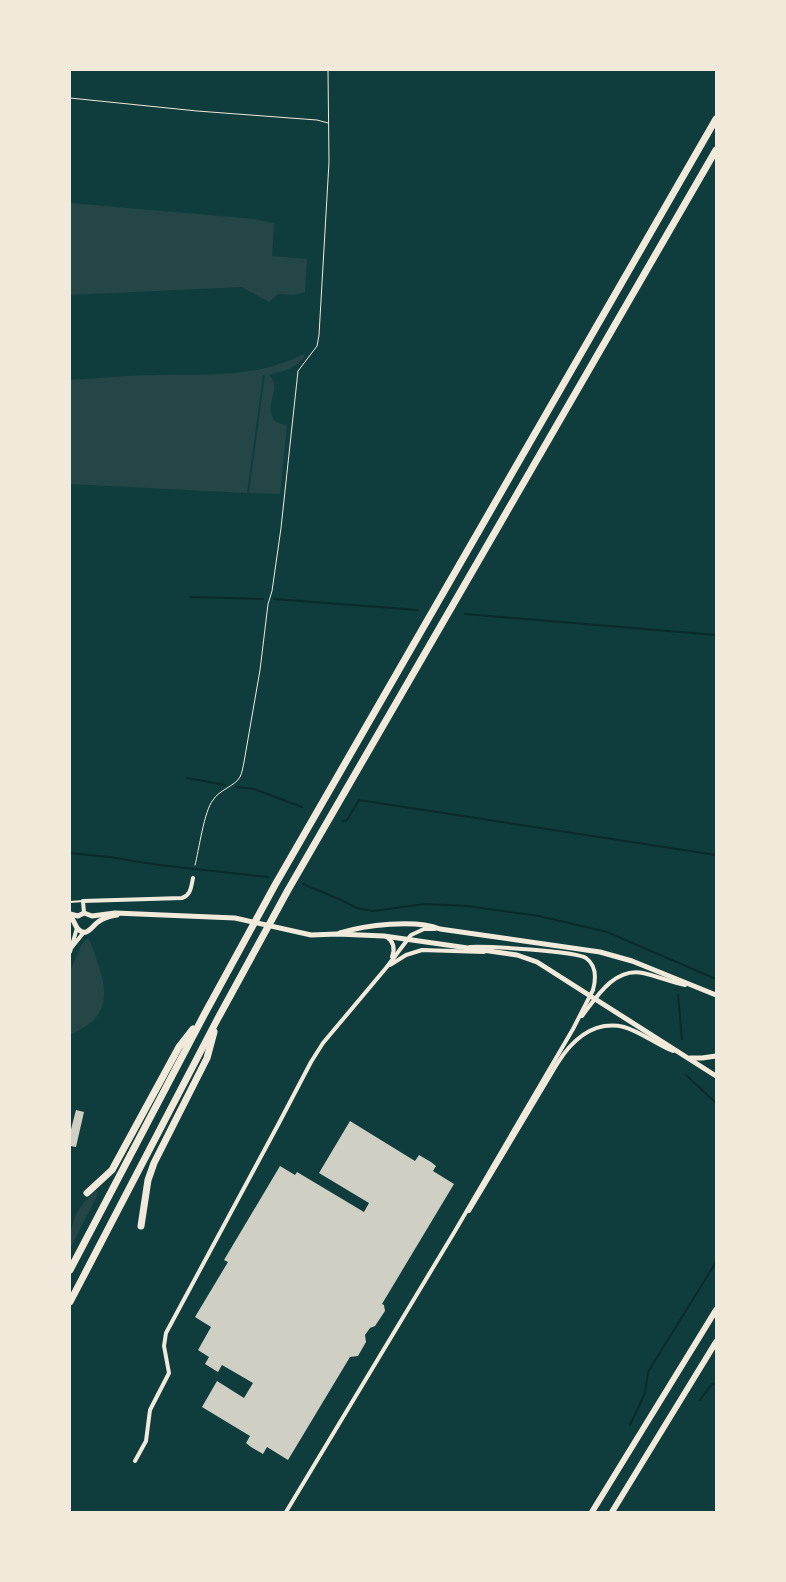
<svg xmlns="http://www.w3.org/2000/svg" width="786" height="1582" font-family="'Roboto Serif',serif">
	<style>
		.green { fill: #244646 }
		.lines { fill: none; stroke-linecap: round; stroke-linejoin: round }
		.stream { stroke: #0a2a2b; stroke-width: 2 }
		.building { fill: #cfcfc3 }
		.path { stroke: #f1e9da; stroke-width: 1 }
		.service { stroke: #f1e9da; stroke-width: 2 }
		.minor { stroke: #f1e9da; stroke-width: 4 }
		.tertiary { stroke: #f1e9da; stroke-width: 5 }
		.trunk { stroke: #f1e9da; stroke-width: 6 }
		.motorway { stroke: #f1e9da; stroke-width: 7 }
	</style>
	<rect width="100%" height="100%" fill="#0f3d3e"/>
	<g class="green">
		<polygon points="70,203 255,219 274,223 272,256 307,259 305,292 294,295 278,294 269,302 242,287 70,295"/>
		<path d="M304,354L305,356C294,370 286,370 269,375C284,388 260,407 277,423L287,425L280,494L249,493L265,375H263L247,493L70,484V380C100,378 131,375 162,375C215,374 254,378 304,354Z"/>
		<path d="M88,938C93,946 95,955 98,964C110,997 106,1021 70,1034V971L82,944Z"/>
		<path d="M96,1191L98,1194L70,1249C70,1222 75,1209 96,1191Z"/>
	</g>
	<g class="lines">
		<g class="stream">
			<polyline points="190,597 263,599"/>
			<polyline points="274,599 418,610"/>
			<polyline points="465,614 716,635"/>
			<polyline points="187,778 225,785"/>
			<polyline points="236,787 254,789 302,807"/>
			<polyline points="342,821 347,820 359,800 716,855"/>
			<polyline points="70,853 109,857 159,865 268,877"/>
			<polyline points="303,884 339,899 357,908 373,911 425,904 467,906 539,916 607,932 716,979"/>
			<polyline points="678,995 682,1039"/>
			<polyline points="686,1075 716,1103"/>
			<polyline points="700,1400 712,1384 716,1384"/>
			<polyline points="630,1425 645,1393 648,1372 716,1262"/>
		</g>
	</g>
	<g class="building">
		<polygon points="76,1110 84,1112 76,1147 70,1146 70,1133"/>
		<polygon points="350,1121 415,1161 419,1155 431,1162 436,1166 433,1171 454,1184 382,1304 384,1305 385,1311 375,1326 370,1328 365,1335 366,1342 358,1356 350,1357 288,1460 267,1447 263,1454 251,1447 246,1443 250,1436 202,1407 217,1381 244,1398 253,1383 222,1365 218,1372 205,1364 209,1357 198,1350 211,1327 195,1317 228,1262 224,1260 280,1166 295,1175 297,1172 364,1212 369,1203 319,1173"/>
	</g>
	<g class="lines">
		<g class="path">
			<polyline points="70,98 197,111 317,120 328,123"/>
			<path d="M195,865C199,850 204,811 213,800C219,790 235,786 240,777C242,773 243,767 244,762L260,670L268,604L272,591L281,528L298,371L317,346L319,335L329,162L328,70"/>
		</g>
		<polyline class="service" points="70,902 83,901"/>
		<g class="minor">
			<path d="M84,913L83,901L182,898C191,895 191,887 193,878"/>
			<path d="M387,937C394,942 395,949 392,957"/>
			<polyline points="72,947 84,932"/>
			<polyline points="70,952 77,928"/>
			<polyline points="390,965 406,955 422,950 484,952"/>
			<path d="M582,1016C597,996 615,967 643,973C657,976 671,982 685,985"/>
			<path d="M469,1211L557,1064C572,1040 593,1020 624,1027C641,1032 656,1044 673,1051"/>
			<polyline points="135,1461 146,1441 150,1410 169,1373 164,1346 166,1333 279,1123 311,1062 323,1043 386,968 411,935 424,929 435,929"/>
			<path d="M286,1512L455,1231L573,1029L593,990C596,979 597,966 586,958C575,951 487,946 470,947"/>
		</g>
		<g class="tertiary">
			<polyline points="70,914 78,916 84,913 92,916 115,913 235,918 311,935 337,934 384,936 517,955 537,962 716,1076"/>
			<path d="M70,915C74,920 75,926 78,929C87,938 92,926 98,922C103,918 110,916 117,915"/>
			<path d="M340,933C365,925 415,919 440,929L600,952L632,961L716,995"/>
			<polyline points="690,1058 702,1058 716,1056"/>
		</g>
		<g class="trunk">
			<polyline points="592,1512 716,1310"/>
			<polyline points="612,1512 716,1342"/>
		</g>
		<g class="motorway">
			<polyline points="87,1193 112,1170 179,1047 193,1029"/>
			<polyline points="141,1226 148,1180 154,1163 207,1058 214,1032"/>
			<polyline points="70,1270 204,1015 275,885 716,119"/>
			<polyline points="70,1302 217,1020 288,890 716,150"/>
		</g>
	</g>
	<rect width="786" height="1582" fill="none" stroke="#f1e9da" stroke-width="142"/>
</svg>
